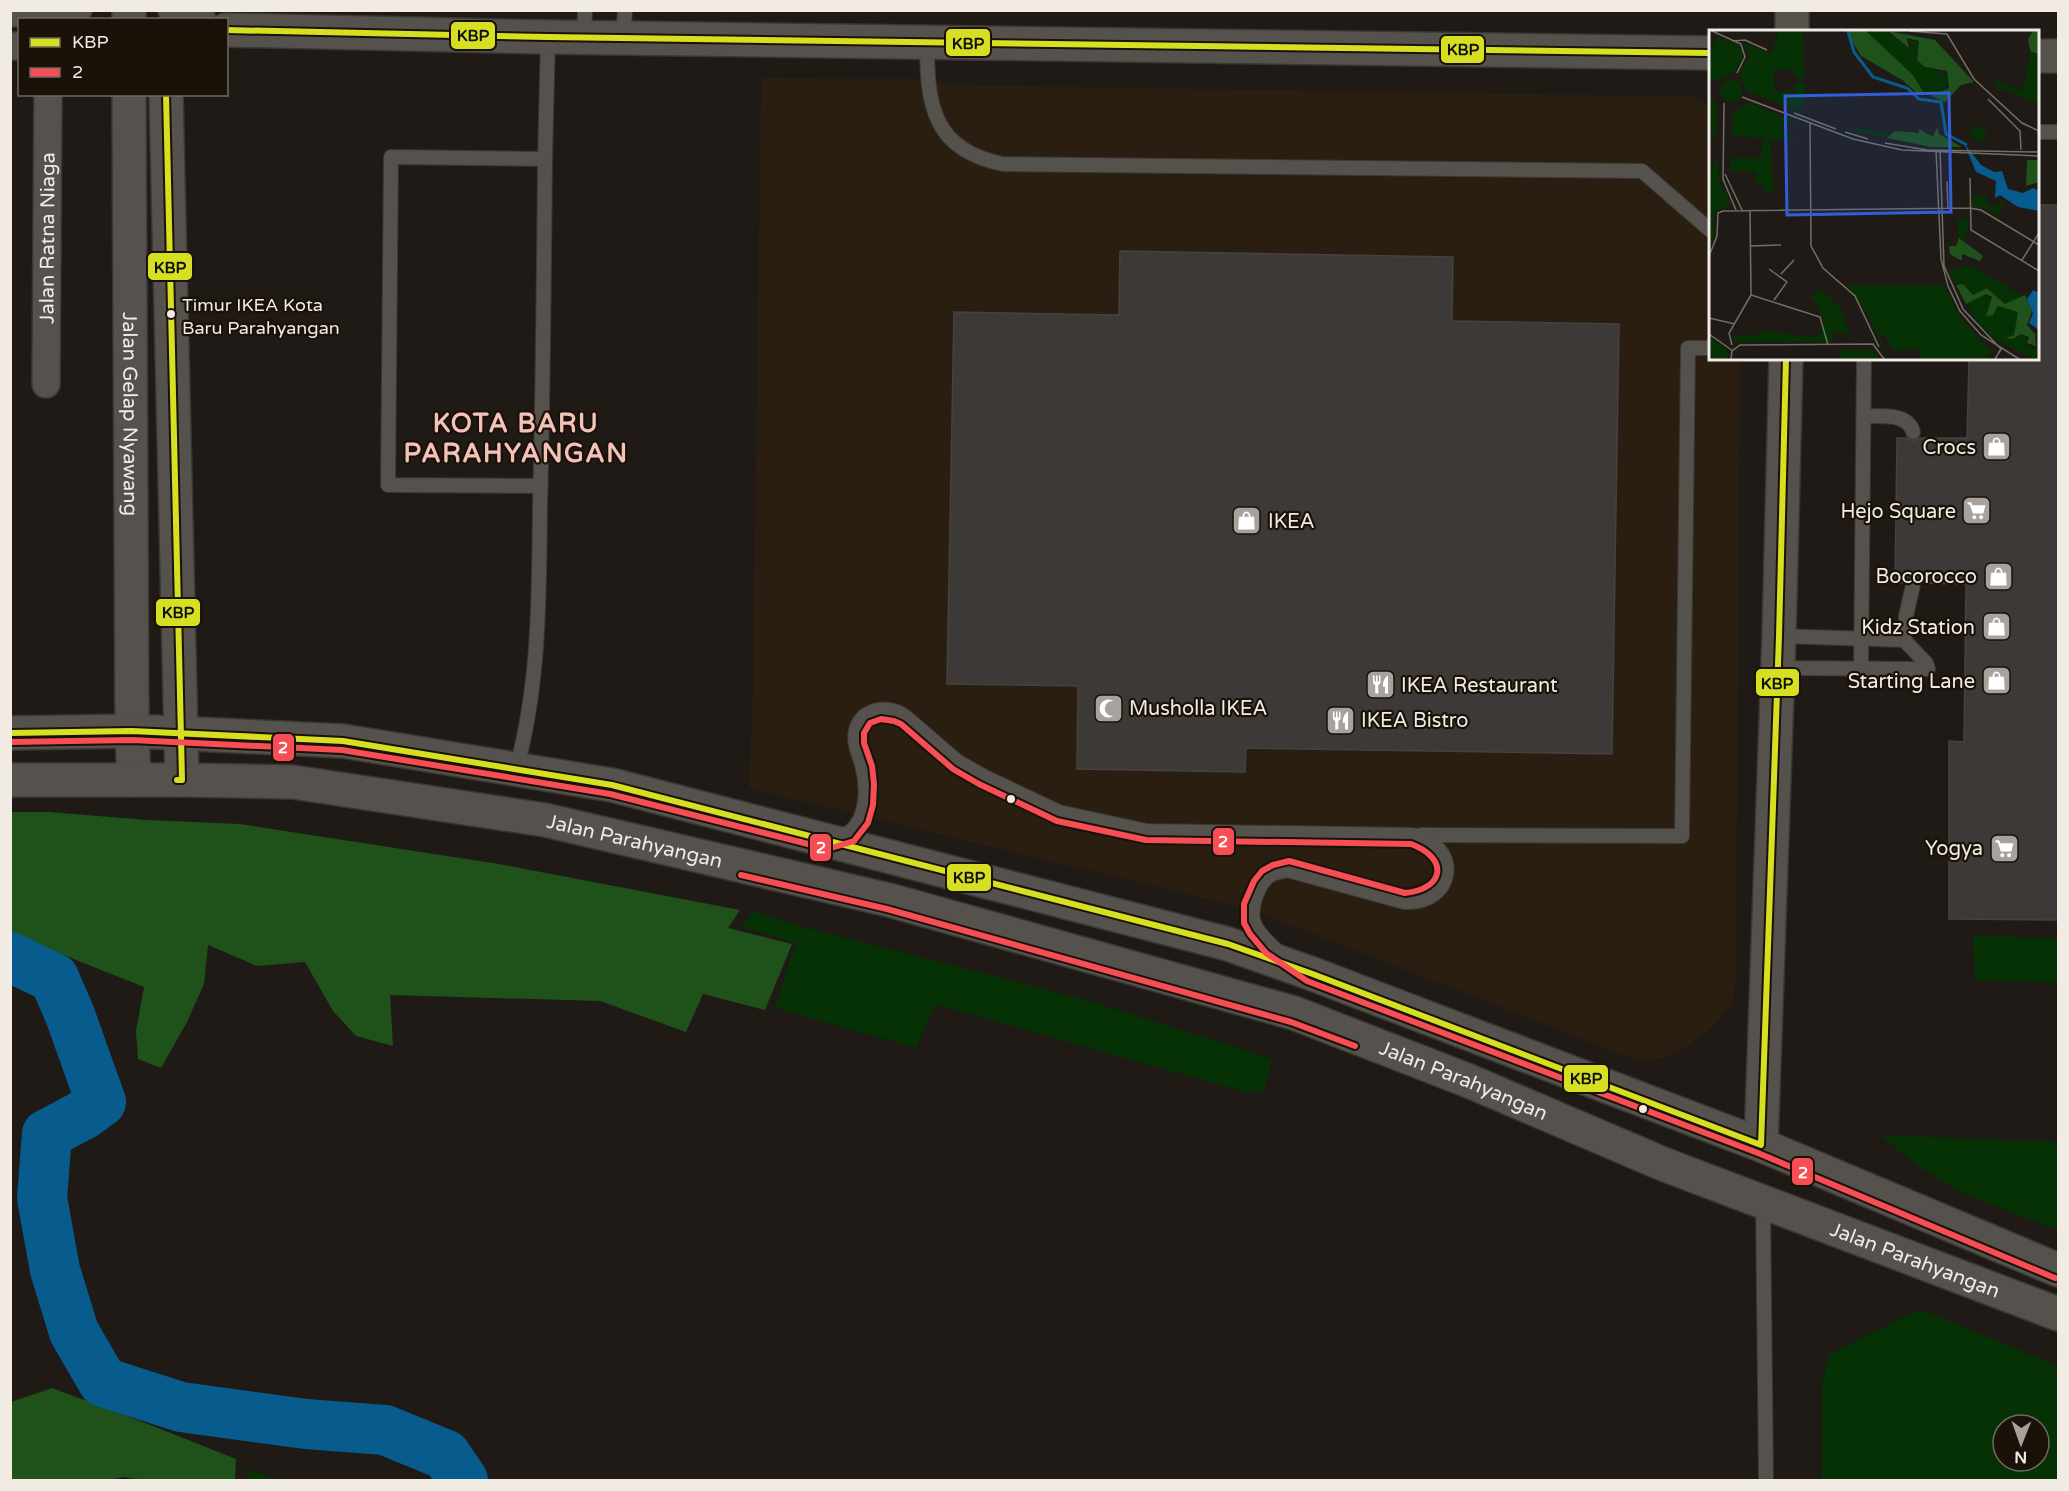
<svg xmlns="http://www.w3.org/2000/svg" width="2069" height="1491" font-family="'Varela Round',sans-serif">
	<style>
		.built { fill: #2a1e11 }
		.green { fill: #053104; fill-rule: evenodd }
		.forest { fill: #1e521a }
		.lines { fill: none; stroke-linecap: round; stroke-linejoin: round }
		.river { stroke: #075c8d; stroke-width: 50 }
		.building { fill: #3d3937; stroke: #464242; stroke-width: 1.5 }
		.service-casing { stroke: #3a3733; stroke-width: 16 }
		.minor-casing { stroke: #3a3733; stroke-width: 30 }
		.tertiary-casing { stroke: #3a3733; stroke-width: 36 }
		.secondary-casing { stroke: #3a3733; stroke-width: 36 }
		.service { stroke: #55514d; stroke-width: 14 }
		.minor { stroke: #55514d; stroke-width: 27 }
		.tertiary { stroke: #55514d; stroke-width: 33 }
		.secondary { stroke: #55514d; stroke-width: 33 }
		.bus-1-casing { stroke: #1a1208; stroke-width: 10 }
		.bus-2-casing { stroke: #1a1208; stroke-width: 10 }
		.bus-1 { stroke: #d7df23; stroke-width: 6 }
		.bus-2 { stroke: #f64e54; stroke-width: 6 }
		.bus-dot { fill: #f1ebe4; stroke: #1a1208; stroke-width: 2 }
		.labels { text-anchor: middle; stroke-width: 4.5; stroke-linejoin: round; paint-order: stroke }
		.bus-label { font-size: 18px; fill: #f1ebe4; stroke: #1a1208; text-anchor: start }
		.street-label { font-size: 20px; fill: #f1ebe4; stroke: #1a1208 }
		.poi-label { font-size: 20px; fill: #f1ebe4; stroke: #1a1208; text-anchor: end }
		.district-label { font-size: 26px; font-weight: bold; letter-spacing: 1.5px; fill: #f4c2b8; stroke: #1a1208 }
		.inset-river { fill: none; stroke: #075c8d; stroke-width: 3 }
		.inset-road { fill: none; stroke: #736e68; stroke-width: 1.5 }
		.view { fill: #325ed9; fill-opacity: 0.15; stroke: #325ed9; stroke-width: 3 }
		.inset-edge { fill: none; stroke: #f1ebe4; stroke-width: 3 }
		.line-badge { stroke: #1a1208; stroke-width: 2 }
		.badge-label { font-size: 16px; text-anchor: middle; font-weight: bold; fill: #fff }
		.pale-badge-label { font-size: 16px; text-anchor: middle; font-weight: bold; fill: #111 }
	</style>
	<rect width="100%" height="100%" fill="#1f1a15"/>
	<polygon class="built" points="761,78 927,79 950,85 1654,96 1690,95 1710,105 1710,358 1740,359 1736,975 1732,1004 1710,1030 1682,1049 1664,1058 1644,1061 1621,1054 1252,910 749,788 753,684"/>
	<g class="green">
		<polygon points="753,911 804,927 1090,1001 1272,1059 1264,1092 1242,1091 935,1004 916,1048 775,1008 796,943 742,927"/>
		<polygon points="1973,936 2058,938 2058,983 1975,980"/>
		<polygon points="1880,1135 2058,1142 2058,1230 1958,1191 1915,1164"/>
		<path d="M1920,1309L2058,1366V1480H1822V1385L1829,1354ZM2003,1425H2039V1461H2003Z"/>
		<polygon points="249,1469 276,1480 248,1480"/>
	</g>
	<g class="forest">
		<polygon points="11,812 49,812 147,820 240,824 499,864 740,910 728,928 792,944 765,1010 703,994 686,1032 600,1001 390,995 393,1046 356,1036 333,1011 305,962 257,966 208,945 204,984 187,1022 161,1068 138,1059 136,1031 144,987 11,934"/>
		<polygon points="52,1388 153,1426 236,1459 235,1480 144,1480 123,1477 110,1480 11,1480 11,1402"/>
	</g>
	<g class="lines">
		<polyline class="river" points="10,957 54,978 70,1015 101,1102 83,1115 47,1134 42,1198 55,1270 74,1332 103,1382 181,1407 306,1424 385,1430 446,1455 463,1480"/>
	</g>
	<g class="building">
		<polygon points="2037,205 2058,205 2058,920 1949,919 1949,741 1964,742 1966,584 1922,583 1919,579 1914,576 1907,579 1904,583 1895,583 1897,438 1906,438 1913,441 1920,438 1967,438 1969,358 2037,358"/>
		<polygon points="1120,251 1453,257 1452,321 1619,324 1612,754 1246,748 1245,772 1077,769 1078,686 947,684 954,312 1119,315"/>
	</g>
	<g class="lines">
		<defs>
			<g id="service">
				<polyline points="584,37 585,10"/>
				<polyline points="623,38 625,10"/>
				<path d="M927,42C927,104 932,150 1003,164L1642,171L1710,230"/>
				<polyline points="2038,132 2058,132"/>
				<polyline points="545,159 548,37"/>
				<path d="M1864,416C1880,417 1908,412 1913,432"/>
				<polyline points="1904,640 1906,616 1913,585"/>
				<polyline points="1778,668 1928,669 1926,663 1904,640 1779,636"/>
				<polyline points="1861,668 1864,358"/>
				<path d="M516,770C540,683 539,593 540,504C543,389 544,274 545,159L391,157L388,485L541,486"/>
				<polyline points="1421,835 1682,836 1688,348 1710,348"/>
				<path d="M837,837C841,835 847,834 850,832C868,817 868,786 862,765C860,757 855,748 855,738C855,710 886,702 906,717L957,761L983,776L1059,812L1147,831L1413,835C1463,846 1455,905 1404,902L1287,870C1281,872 1274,872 1269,876C1258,884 1249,909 1254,923C1258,934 1270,944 1278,952"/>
				<polyline points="1763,1204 1766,1480"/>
			</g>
			<g id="minor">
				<polyline points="10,13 78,10"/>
				<polyline points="10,46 20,46"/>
				<path id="s1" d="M46,384L48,94"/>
			</g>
			<g id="tertiary">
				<polyline points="129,10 129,20"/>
				<polyline points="175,10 199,20"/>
				<polyline points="226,30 548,37 1710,53"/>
				<polyline points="1792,32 1792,10"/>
				<polyline points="2038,56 2058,56"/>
				<path id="s2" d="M129,94L132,731L134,780"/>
				<polyline points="166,94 182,780"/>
				<polyline points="1761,1145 1779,636 1786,358"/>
			</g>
			<g id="secondary">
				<polyline points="10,733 132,731 343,741 612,785 1228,944 1310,973 1761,1145 2058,1270"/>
				<path id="s3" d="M10,780H182L293,782L545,820L889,900L1294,1013L1469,1081L1663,1164L2058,1314"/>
			</g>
		</defs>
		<use href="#service" class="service-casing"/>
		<use href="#minor" class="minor-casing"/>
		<use href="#tertiary" class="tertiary-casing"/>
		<use href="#secondary" class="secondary-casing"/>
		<use href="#service" class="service"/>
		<use href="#minor" class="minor"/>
		<use href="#tertiary" class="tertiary"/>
		<use href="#secondary" class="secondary"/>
		<defs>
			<g id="bus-1">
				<polyline points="226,30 548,37 1710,53"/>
				<polyline points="166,94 182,780 177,780"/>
				<polyline points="10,733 132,731 343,741 612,785 1228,944 1310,973 1761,1145 1779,636 1786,358"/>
			</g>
			<g id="bus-2">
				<path d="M10,742L132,740L342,750L610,794L828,849L854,841L868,823L873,805L874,784L872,766L864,743V733L870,723L881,719L894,721L901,724L953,769L979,784L1057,821L1146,840L1411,844C1449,858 1445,889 1405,893L1289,861L1273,865L1262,871L1254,881L1244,904V923L1250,934L1266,953L1307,981L1758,1153L2055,1278"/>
				<polyline points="741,875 887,909 1291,1022 1355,1046"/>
			</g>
		</defs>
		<use href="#bus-1" class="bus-1-casing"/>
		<use href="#bus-2" class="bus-2-casing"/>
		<use href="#bus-1" class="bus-1"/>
		<use href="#bus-2" class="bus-2"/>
	</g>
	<defs>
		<symbol id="shop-square" viewBox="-11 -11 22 22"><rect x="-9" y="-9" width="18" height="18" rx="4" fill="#a8a29c" stroke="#1a1208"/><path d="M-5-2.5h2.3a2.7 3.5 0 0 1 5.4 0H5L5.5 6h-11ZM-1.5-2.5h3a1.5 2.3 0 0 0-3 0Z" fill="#fff"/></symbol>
		<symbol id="supermarket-square" viewBox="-11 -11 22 22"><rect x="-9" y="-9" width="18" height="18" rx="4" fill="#a8a29c" stroke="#1a1208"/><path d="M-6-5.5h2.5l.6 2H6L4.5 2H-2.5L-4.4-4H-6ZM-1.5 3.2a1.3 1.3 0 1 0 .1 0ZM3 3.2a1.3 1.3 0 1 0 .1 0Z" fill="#fff"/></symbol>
		<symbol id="restaurant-square" viewBox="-11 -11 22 22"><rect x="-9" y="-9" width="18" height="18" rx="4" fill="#a8a29c" stroke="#1a1208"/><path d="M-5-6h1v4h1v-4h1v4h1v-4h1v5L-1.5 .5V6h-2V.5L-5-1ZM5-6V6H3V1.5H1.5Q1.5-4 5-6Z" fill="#fff"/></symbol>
		<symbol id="mosque-square" viewBox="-11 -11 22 22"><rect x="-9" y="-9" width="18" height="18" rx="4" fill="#a8a29c" stroke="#1a1208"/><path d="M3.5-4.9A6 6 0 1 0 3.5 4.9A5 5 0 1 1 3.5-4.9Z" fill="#fff"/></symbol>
	</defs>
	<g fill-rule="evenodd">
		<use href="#shop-square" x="1980" y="430" width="33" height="33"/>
		<use href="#supermarket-square" x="1960" y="494" width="33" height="33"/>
		<use href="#shop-square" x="1230" y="504" width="33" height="33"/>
		<use href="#shop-square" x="1982" y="560" width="33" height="33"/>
		<use href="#shop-square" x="1980" y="610" width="33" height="33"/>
		<use href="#shop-square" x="1980" y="664" width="33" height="33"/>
		<use href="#restaurant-square" x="1364" y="668" width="33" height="33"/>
		<use href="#mosque-square" x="1092" y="692" width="33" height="33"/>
		<use href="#restaurant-square" x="1324" y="704" width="33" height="33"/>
		<use href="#supermarket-square" x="1988" y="832" width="33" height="33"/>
	</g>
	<g class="bus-dot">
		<circle cx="171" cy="314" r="5"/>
		<circle cx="1011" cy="799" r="5"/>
		<circle cx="1643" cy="1109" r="5"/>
	</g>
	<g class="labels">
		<g class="bus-label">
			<text x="182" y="311">Timur IKEA Kota<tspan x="182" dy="23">Baru Parahyangan</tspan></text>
		</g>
		<g class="street-label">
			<text dy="7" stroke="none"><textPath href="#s1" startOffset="146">Jalan Ratna Niaga</textPath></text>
			<text dy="7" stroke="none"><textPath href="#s2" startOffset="320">Jalan Gelap Nyawang</textPath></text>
			<text dy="7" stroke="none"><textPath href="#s3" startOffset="630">Jalan Parahyangan</textPath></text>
			<text dy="7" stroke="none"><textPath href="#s3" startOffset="1494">Jalan Parahyangan</textPath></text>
			<text dy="7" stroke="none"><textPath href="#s3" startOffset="1980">Jalan Parahyangan</textPath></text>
		</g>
		<g class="poi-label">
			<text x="1976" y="454">Crocs</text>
			<text x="1956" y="518">Hejo Square</text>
			<text x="1268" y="528" text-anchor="start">IKEA</text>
			<text x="1977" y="583">Bocorocco</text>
			<text x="1975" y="634">Kidz Station</text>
			<text x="1975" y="688">Starting Lane</text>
			<text x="1401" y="692" text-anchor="start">IKEA Restaurant</text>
			<text x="1129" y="715" text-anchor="start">Musholla IKEA</text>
			<text x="1361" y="727" text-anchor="start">IKEA Bistro</text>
			<text x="1983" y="855">Yogya</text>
		</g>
		<g class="district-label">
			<text x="516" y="432">KOTA BARU<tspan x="516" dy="30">PARAHYANGAN</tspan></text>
		</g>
	</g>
	<g transform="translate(1709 30)">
		<rect width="330" height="330" fill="#1f1a15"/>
		<path d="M67,1H92L94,4L96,48H86L85,40H65V62L86,61V53H96L95,77L88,81L38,61L33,49L31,42L41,26L35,13L61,23L69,7ZM177,1L201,19L204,16L199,9L210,13L207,30L239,47L236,63H215L205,46L157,2ZM8,7L31,15L36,24L23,44L9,50L0,49V21ZM322,22L330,24V74L285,56L289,51L314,62ZM11 61a11 11 0 1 1 22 0a11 11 0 1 1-22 0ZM0,63L7,73V112L0,92ZM40,73L91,94H74V106L84,107V110L23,106V83ZM272,95L279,106L269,112L258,102ZM142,97L179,103L178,108L182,109L140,99ZM53,110H61L65,161L55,162L54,155L47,153V141H21L22,128H52ZM8,129L11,153L22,174L5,183V208L0,218V144ZM264,165L280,166L276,175L288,177L291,171L296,172L287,186L274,177H264ZM249,189H260L256,211L249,207ZM253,234L264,237L314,266L296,274L279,258L264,264L254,253L246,254L242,246L240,237L244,240L253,238ZM139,255H235L250,285L282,322L277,329H211V316L208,320H185L174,304H170L178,329L159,285ZM111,259L131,277L142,305L125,301L124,312H24V306L50,305L51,300L108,308L114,300V289L107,272L101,268ZM276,263L286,276L310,281L305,301L319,308L316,315L329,321L326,329L287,310L270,294L258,275ZM0,308L17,318L19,329H0ZM131,320H165L169,329L131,328Z" fill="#053104"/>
		<path d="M137,1H157L204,45L215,63L209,64L193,50L152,26ZM179,1L226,10L265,52L252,55L236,72L222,66L240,58L238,41L216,37L208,30L210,11L198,8L200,18ZM324,1H330V24L322,22L320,16L319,9ZM228,97L230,104L253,117H222L178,108L186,101L210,103V99L224,107ZM318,130H330V152L317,156ZM250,208L274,226L271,231L253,224V230L249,229L241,224L240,216H247ZM254,254L264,265L278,258L296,274L316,265L323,281L318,295L326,304L327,316L318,313L320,307L312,304L304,309L296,308L305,305L309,282L289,276L284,285L277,286L283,267L277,264L257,274L247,255Z" fill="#1e521a"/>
		<path d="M255,113L272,135L285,142L293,141L299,159L314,163L324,158L330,161V181L309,177L291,165L286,168L287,151L267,142ZM324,260L330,263V300L320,293L324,283L318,269Z" fill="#075c8d"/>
		<path class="inset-river" d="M139,1L145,22L164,47L198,58L210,69L232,72L237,104L258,115"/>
		<path class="inset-road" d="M3,1L32,14L36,27L28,43M200,1L238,4L265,49L313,93L330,101M23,11L36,10L58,20M33,67L144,109L193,120L330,126M279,69L311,101L312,120M15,73L14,149L27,180M85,83L127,99M101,93L102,216L114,238L146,266L170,317M136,102L159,109M176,113L218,120L330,122M227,120L232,229L239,256L251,281L272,305L310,329M231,120L235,236L254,279L292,319L286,329M16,144L33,180M261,148L262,200L330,241M238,151L239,178M41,180L42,265L111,287L119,315M41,216L72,215M0,226L8,206L9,183L14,181L261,178L272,180L330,215M313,230L330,203M60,239L78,252L65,270M72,244L85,230M0,288L26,294M0,304L24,321M23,315L20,303L42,265M22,329L23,321L31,315L164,314L175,329"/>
		<path class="view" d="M240,63L242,182L78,185L76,66Z"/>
		<rect width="330" height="330" class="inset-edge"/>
	</g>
	<g class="line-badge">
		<rect x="450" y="21" width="46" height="29" rx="6" fill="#d7df23"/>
		<rect x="945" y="28" width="46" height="29" rx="6" fill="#d7df23"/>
		<rect x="1440" y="35" width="45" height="29" rx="6" fill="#d7df23"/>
		<rect x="147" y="252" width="46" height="29" rx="6" fill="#d7df23"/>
		<rect x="155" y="598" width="46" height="29" rx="6" fill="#d7df23"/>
		<rect x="1755" y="668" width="45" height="29" rx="6" fill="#d7df23"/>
		<rect x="272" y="733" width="23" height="29" rx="6" fill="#f64e54"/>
		<rect x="1212" y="827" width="23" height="29" rx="6" fill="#f64e54"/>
		<rect x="809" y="833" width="23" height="29" rx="6" fill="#f64e54"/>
		<rect x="946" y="863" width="46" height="29" rx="6" fill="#d7df23"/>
		<rect x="1563" y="1064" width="46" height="29" rx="6" fill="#d7df23"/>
		<rect x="1791" y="1157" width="23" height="29" rx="6" fill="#f64e54"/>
	</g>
	<g class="badge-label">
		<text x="283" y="753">2</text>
		<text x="1223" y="847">2</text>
		<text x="821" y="853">2</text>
		<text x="1803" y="1178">2</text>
	</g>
	<g class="pale-badge-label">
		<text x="473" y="41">KBP</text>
		<text x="968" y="49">KBP</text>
		<text x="1463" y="55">KBP</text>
		<text x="170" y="273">KBP</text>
		<text x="178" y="618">KBP</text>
		<text x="1777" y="689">KBP</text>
		<text x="969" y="883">KBP</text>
		<text x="1586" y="1084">KBP</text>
	</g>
	<rect width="2069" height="1491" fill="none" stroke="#f1ebe4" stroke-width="24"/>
	<rect x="18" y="18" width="210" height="78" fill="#1a1208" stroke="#706960" stroke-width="1.5"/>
	<rect x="30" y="38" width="30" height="9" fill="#d7df23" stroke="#706960" stroke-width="1.5"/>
	<text x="72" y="48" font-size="18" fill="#f1ebe4">KBP</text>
	<rect x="30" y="68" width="30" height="9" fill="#f64e54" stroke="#706960" stroke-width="1.5"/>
	<text x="72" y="78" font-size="18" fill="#f1ebe4">2</text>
	<g transform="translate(2021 1443) rotate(181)"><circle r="28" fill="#1a1208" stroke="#706960" stroke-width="1.5"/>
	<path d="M0-4.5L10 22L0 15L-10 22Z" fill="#a8a29c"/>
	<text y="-9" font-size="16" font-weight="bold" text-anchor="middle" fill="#f1ebe4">N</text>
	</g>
</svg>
